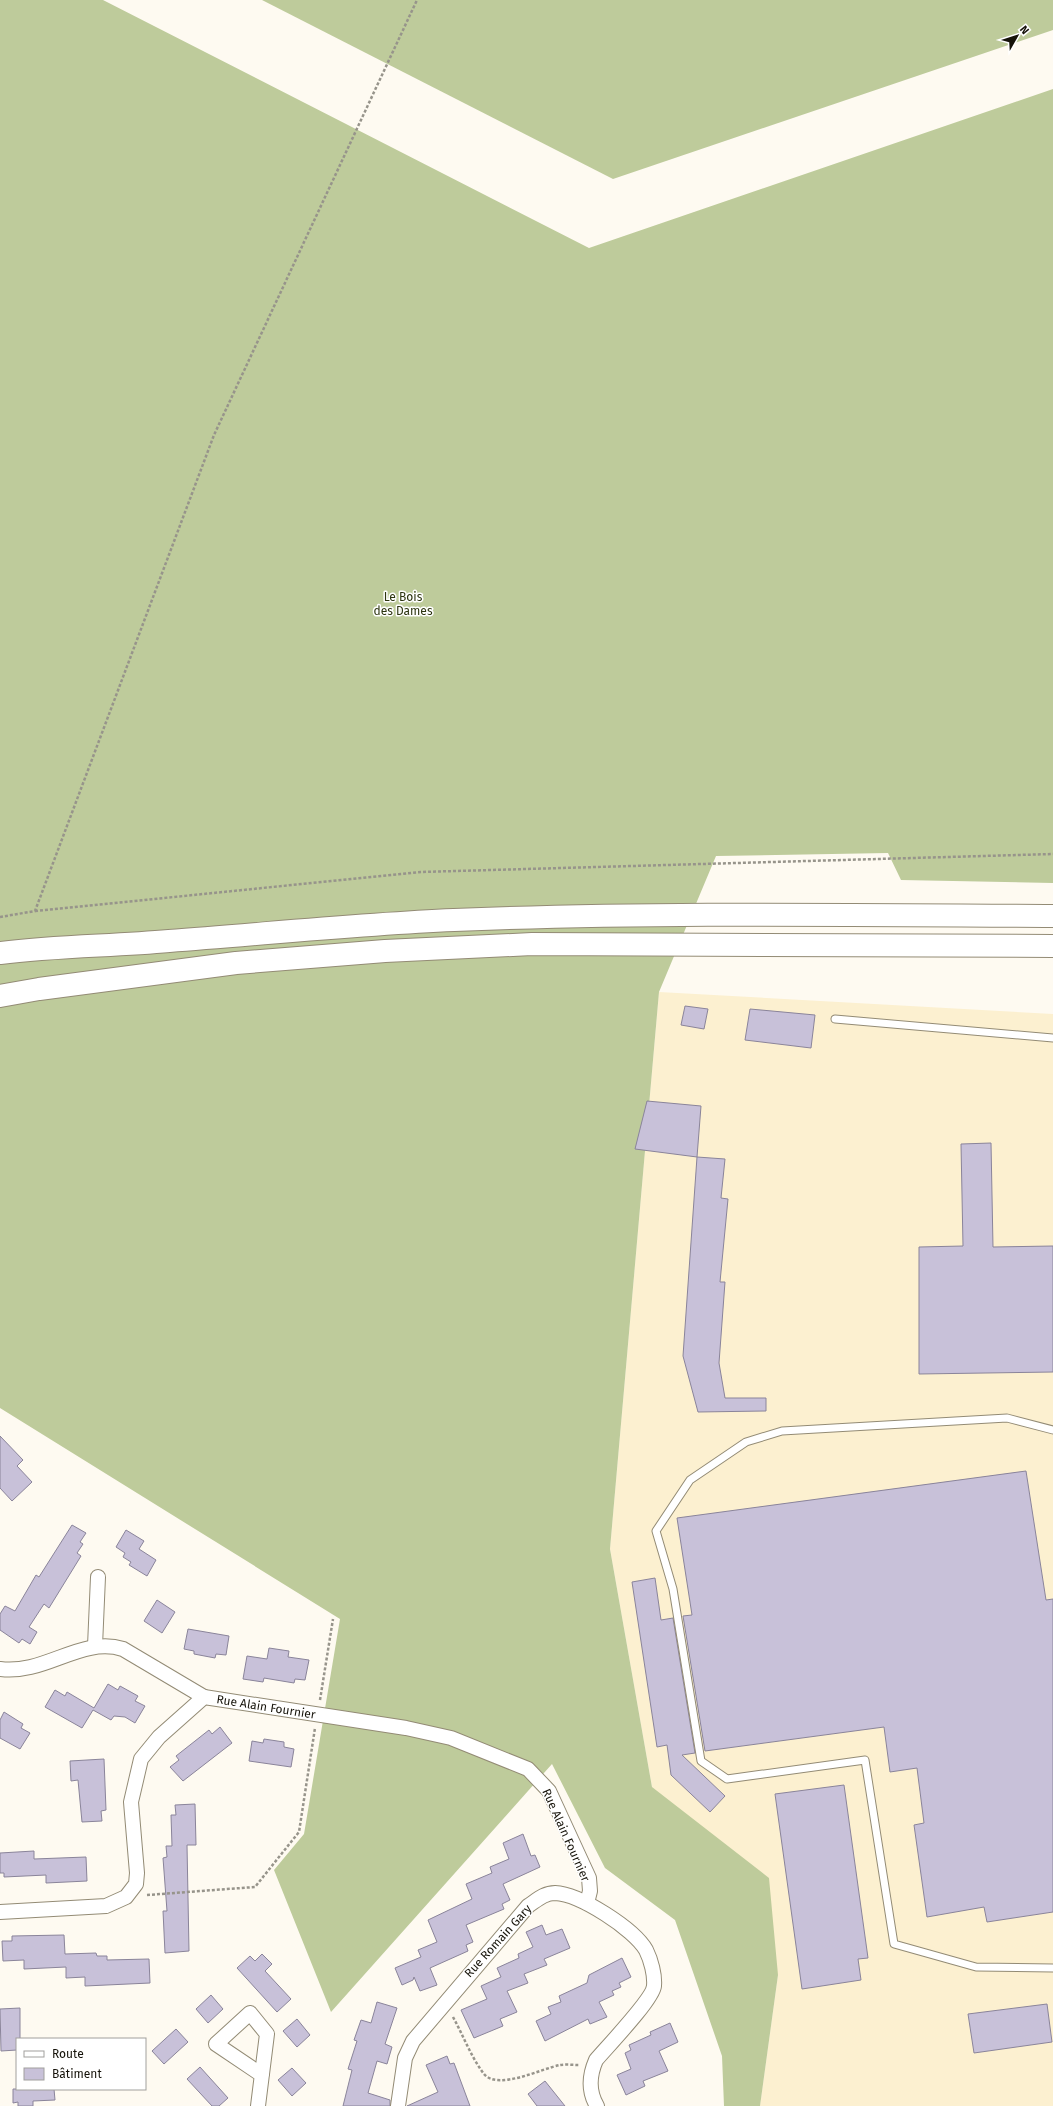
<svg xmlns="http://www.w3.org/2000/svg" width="1053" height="2106" font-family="'Fira Sans',sans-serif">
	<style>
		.built { fill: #fcf0d0 }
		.forest { fill: #becb9b }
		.building { fill: #c8c1d9; stroke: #8a849a }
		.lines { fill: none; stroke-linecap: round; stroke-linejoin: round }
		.service-casing { stroke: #938b75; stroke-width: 9 }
		.minor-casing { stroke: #938b75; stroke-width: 16 }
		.trunk-casing { stroke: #938b75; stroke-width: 24 }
		.path { stroke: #97948b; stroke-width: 2.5; stroke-dasharray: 3 2; stroke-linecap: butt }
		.service { stroke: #fff; stroke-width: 7 }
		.minor { stroke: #fff; stroke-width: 14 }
		.trunk { stroke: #fff; stroke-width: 22 }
		.labels { text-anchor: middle; stroke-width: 3; stroke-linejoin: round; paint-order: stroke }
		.park-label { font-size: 12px; fill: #2c340f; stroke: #fff }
		.street-label { font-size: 12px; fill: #151209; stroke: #fff }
	</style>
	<rect width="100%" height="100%" fill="#fefaf1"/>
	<polygon class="built" points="659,992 1053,1014 1053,2106 760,2106 778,1975 652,1787 610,1549"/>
	<g class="forest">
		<polygon points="0,0 103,0 589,248 1053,89 1053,883 901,880 888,853 716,856 659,992 610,1549 652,1787 769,1878 778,1975 760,2106 724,2106 722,2056 675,1920 605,1868 552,1764 331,2012 274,1870 304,1834 340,1619 0,1408"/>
		<polygon points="262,0 1053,0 1053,30 613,179"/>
	</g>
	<g class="building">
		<polygon points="685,1006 708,1009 704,1029 681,1025"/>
		<polygon points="750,1009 815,1015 811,1048 745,1040"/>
		<polygon points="647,1101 701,1106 697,1157 635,1149"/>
		<polygon points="991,1143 993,1247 1053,1246 1053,1372 919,1374 919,1247 963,1246 961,1144"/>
		<polygon points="697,1157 725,1159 721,1198 728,1199 720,1282 725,1282 719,1363 725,1398 766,1398 766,1411 698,1412 683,1356"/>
		<polygon points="0,1436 23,1460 17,1466 32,1482 12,1501 0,1488"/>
		<polygon points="1026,1471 1046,1600 1053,1599 1053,1912 987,1922 984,1907 927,1917 914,1825 924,1823 917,1768 890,1772 884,1727 705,1751 683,1616 692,1615 677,1518"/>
		<polygon points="72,1525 86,1533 80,1542 83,1544 77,1553 81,1556 49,1608 44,1604 29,1627 37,1632 30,1644 22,1639 19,1643 0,1630 0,1614 5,1606 15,1611 36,1575 39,1577"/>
		<polygon points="126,1530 144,1541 139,1549 156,1560 147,1576 129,1565 131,1562 123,1557 125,1553 116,1547"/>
		<polygon points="655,1578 661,1620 673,1618 695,1753 682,1755 725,1796 710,1812 671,1775 667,1745 657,1747 632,1582"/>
		<polygon points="157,1600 175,1612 162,1633 144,1621"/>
		<polygon points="188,1629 229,1636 226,1655 216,1654 215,1658 194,1654 194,1651 184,1649"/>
		<polygon points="269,1648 289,1651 288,1657 309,1660 305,1680 295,1679 294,1683 264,1678 263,1682 243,1679 247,1656 267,1659"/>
		<polygon points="108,1684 118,1690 120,1686 138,1696 135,1701 145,1706 135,1723 125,1717 114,1716 111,1720 93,1710 82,1728 45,1707 55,1690 65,1696 67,1692 94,1708"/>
		<polygon points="4,1712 23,1724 21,1728 30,1733 20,1749 0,1738 0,1720"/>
		<polygon points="220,1727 232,1743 183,1781 170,1767 179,1760 176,1756 209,1730 212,1734"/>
		<polygon points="264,1739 284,1742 284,1747 294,1749 291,1767 249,1761 252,1741 263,1743"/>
		<polygon points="104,1759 106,1810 101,1811 102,1821 82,1822 78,1780 71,1781 70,1761"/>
		<polygon points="844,1785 868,1958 858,1959 861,1980 802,1989 775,1794"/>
		<polygon points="195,1804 196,1845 187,1845 189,1951 165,1953 163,1911 167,1911 163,1858 167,1857 166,1846 172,1846 171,1815 176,1815 175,1805"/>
		<polygon points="523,1834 531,1856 535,1855 540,1867 503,1884 510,1900 502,1904 504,1909 466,1925 473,1942 466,1945 468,1951 430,1968 437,1985 420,1991 414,1977 413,1980 402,1985 395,1968 421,1957 418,1950 437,1942 428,1920 472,1899 466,1884 492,1873 490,1867 509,1859 503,1843"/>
		<polygon points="34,1851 34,1859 86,1857 87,1881 46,1883 46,1875 4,1877 4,1873 0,1873 0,1853"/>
		<polygon points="542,1925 546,1935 562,1929 570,1948 544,1959 547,1965 524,1974 528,1983 507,1991 517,2012 500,2019 503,2026 474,2038 461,2010 487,1999 481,1986 501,1977 497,1968 519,1958 518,1954 533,1947 526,1932"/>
		<polygon points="64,1935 65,1954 96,1953 97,1956 107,1956 107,1960 149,1959 150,1983 85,1986 85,1977 66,1978 66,1967 24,1969 24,1960 3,1961 2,1941 12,1941 12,1936"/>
		<polygon points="262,1954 272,1964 265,1971 291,1999 277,2012 237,1968 250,1956 255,1961"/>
		<polygon points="622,1958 631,1977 619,1983 621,1987 612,1991 614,1995 599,2002 607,2017 590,2024 588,2019 545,2041 536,2021 551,2014 548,2007 561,2002 559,1996 587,1983 589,1975"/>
		<polygon points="211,1995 223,2009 208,2023 196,2009"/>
		<polygon points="377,2002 397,2008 385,2044 392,2047 387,2064 377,2061 368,2093 390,2100 390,2106 343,2106 352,2070 348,2069 357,2041 354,2040 361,2020 371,2023"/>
		<polygon points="1047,2004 1052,2042 974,2053 968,2014"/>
		<polygon points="20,2008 20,2039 17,2039 17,2050 1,2051 0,2009"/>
		<polygon points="297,2019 310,2035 297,2047 283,2031"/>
		<polygon points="670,2023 678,2042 659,2051 668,2071 643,2081 645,2086 626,2095 617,2075 631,2069 625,2053 631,2050 629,2045 651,2035 650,2032"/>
		<polygon points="176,2029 188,2042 164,2064 152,2051"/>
		<polygon points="447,2056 450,2064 454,2063 470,2106 407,2106 438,2092 426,2065"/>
		<polygon points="200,2067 228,2098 219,2106 212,2106 187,2079"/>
		<polygon points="292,2068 306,2083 292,2096 278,2080"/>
		<polygon points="545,2081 565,2106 537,2106 528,2094"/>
		<polygon points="13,2089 54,2089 55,2100 33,2101 33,2106 18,2106 18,2102 13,2103"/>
	</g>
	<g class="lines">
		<defs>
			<g id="service">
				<polyline points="835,1019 1053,1038"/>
				<polyline points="1053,1430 1007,1418 782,1431 746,1442 690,1480 656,1531 673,1589 701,1761 727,1779 865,1760 894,1944 976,1967 1053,1968"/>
			</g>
			<g id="minor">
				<polyline points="95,1646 98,1577"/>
				<path d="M0,1669C45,1675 81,1636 123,1649L204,1697"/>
				<polyline points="0,1912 106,1906 126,1897 136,1884 137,1873 131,1802 141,1759 159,1737 204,1697 406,1728 451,1738 528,1769 549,1791 589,1878 590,1891 587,1903"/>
				<polyline points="258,2106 267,2034 250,2013 216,2044 262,2075"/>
				<path d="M398,2106L405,2058L413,2041L528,1906C537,1900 544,1893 555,1893C580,1894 634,1929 646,1950C651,1960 655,1975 654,1986C653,1999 607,2047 596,2060C589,2076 588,2091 597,2106"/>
			</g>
			<g id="trunk">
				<path d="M0,953C56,946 113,946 169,941C264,934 359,924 454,920C654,912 854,915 1053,916"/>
				<polyline points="0,996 39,989 236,963 385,951 532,944 1053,946"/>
			</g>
		</defs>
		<use href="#service" class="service-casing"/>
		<use href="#minor" class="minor-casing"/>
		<use href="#trunk" class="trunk-casing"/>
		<g class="path">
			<polyline points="35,911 421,872 1053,854"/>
			<polyline points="0,917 35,911 214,435 417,0"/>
			<polyline points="320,1700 333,1619"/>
			<polyline points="147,1895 255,1887 299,1832 315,1728"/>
			<path d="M453,2017C463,2035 471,2057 484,2074C498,2091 543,2068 560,2065C566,2064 573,2065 579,2065"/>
		</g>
		<use href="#service" class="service"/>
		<use href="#minor" class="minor"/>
		<use href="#trunk" class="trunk"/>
	</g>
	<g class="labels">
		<g class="park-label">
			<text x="403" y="601">Le Bois<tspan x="403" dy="14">des Dames</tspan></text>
		</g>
		<g class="street-label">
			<text transform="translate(266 1707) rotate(9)" y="4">Rue Alain Fournier</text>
			<text transform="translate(566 1835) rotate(66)" y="4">Rue Alain Fournier</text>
			<text transform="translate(498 1941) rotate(-48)" y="4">Rue Romain Gary</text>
		</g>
	</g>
	<rect x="16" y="2038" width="130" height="52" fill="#ffffff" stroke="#a1a09d"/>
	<rect x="24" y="2051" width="20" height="6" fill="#ffffff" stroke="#a1a09d"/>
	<text x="52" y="2058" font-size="12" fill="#151209">Route</text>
	<rect x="24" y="2068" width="20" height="12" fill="#c8c1d9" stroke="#a1a09d"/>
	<text x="52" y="2078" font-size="12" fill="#151209">Bâtiment</text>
	<g transform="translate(1017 36) rotate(51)" stroke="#ffffff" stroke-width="3" paint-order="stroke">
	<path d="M0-3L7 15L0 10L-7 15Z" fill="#151209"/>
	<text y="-6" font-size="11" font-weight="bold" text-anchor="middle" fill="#151209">N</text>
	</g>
</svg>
